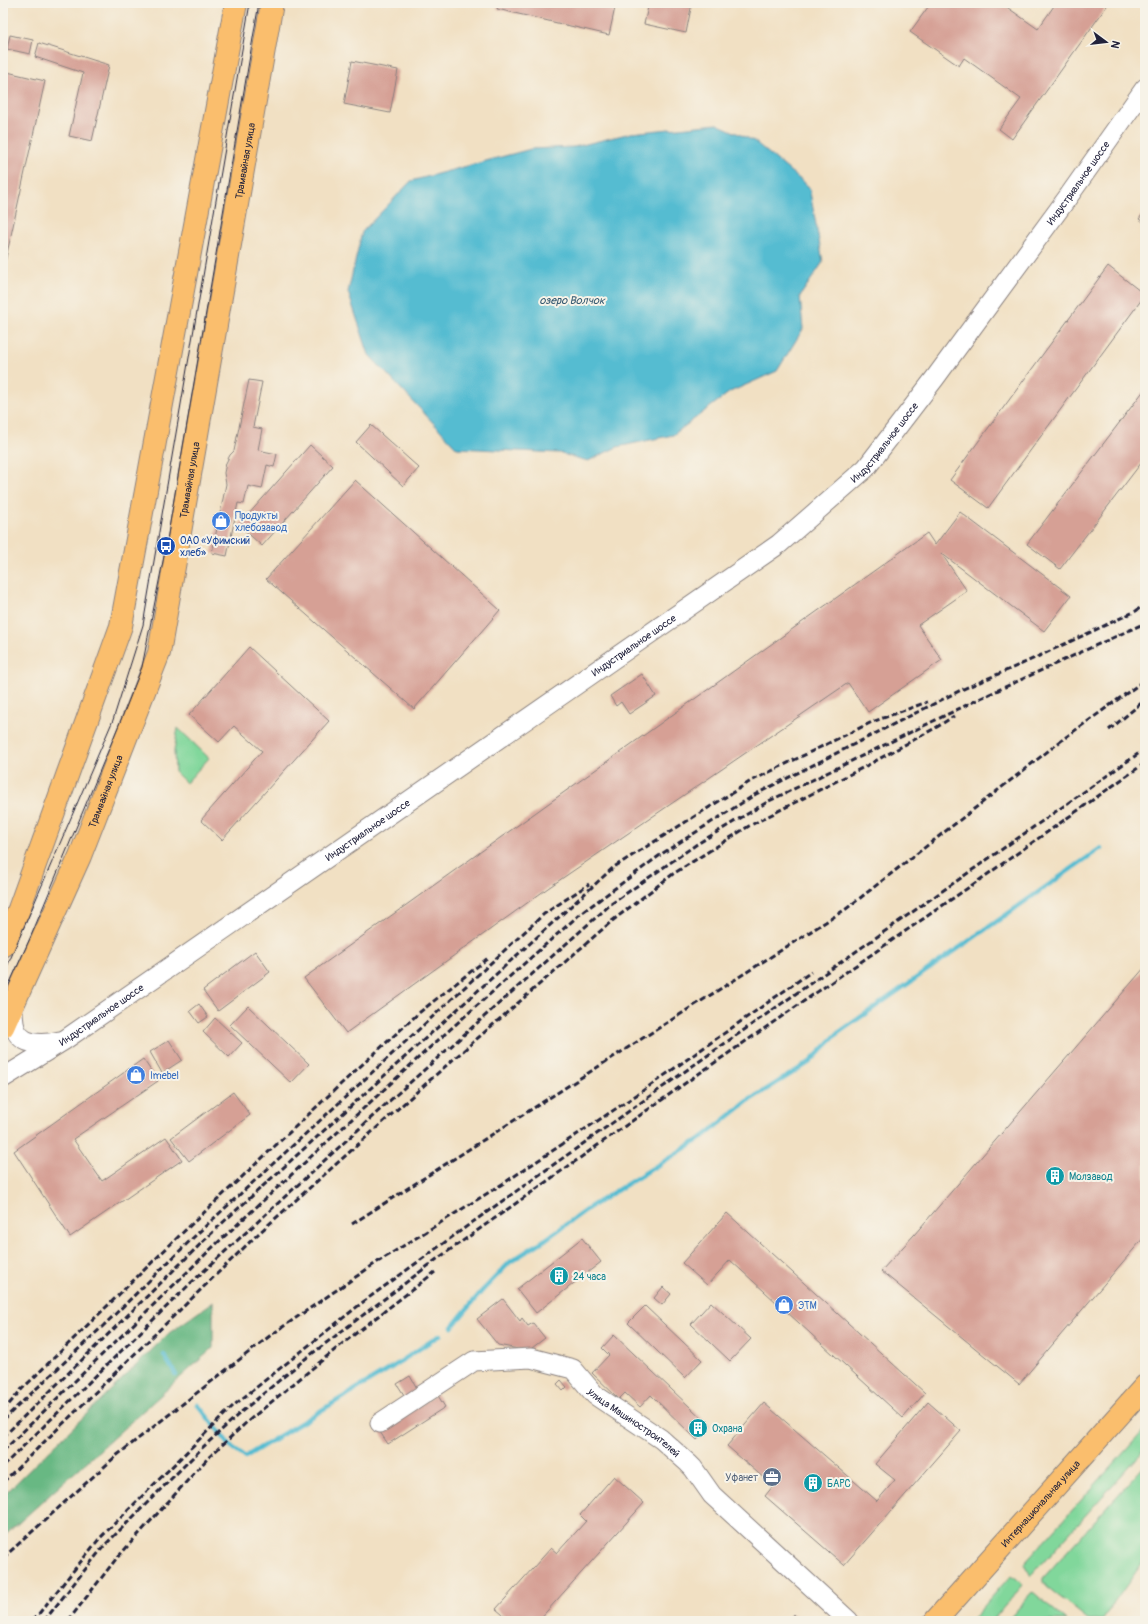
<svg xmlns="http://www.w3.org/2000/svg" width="1148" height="1624" font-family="Pangolin,sans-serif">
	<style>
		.green { fill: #81d79b; stroke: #527c6b }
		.forest { fill: #68b883; stroke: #456d5f }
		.water { fill: #54bcd1; stroke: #3b6f86 }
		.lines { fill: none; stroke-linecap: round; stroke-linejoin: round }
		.stream { stroke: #54bcd1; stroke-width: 4.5 }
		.building { fill: #d6a095 }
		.minor-casing { stroke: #8a817f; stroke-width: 21 }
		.major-casing { stroke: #8a817f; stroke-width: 24 }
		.minor { stroke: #fff; stroke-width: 19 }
		.major { stroke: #fabe6d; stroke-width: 22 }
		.tram { stroke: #22223b; stroke-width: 1 }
		.rail { stroke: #22223b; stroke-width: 3; stroke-dasharray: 6 3; stroke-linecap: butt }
		.labels { text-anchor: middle; stroke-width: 4; stroke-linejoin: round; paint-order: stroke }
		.street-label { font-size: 10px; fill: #22223b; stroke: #f7f3e8 }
		.shop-label { font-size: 10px; fill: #366cbe; stroke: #f7f3e8; text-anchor: start }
		.transit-label { font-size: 10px; fill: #164399; stroke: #f7f3e8; text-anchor: start }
		.culture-label { font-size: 10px; fill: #0d838f; stroke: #f7f3e8; text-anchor: start }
		.service-label { font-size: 10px; fill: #4e5e75; stroke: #f7f3e8; text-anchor: end }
		.water-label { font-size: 11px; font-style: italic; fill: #345870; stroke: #f7f3e8 }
	</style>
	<rect width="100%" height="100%" fill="#f7f3e8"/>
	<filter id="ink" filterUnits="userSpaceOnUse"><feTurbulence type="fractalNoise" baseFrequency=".025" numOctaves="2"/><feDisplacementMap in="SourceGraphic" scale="8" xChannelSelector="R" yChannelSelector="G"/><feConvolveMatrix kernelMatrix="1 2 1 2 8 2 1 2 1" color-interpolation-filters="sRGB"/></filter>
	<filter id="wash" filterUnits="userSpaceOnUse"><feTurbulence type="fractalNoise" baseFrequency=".012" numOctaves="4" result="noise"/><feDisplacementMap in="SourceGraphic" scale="16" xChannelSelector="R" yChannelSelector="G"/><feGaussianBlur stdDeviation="0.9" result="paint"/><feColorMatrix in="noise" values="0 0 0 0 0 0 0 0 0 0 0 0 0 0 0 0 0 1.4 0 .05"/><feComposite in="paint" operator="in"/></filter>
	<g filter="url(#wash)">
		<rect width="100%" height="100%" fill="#f1e0c3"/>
		<g class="green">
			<polygon points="178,728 209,758 186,783 175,772 174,751"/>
			<polygon points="1145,1429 1145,1449 1031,1576 1024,1564"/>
			<polygon points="1145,1465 1145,1559 1102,1620 1090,1621 1046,1586 1043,1582 1043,1578"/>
			<polygon points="1011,1575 1023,1585 992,1621 971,1621"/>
			<polygon points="1033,1592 1067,1621 1007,1621"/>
		</g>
		<polygon class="forest" points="213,1302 213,1348 3,1537 3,1496 169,1333"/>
		<polygon class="water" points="717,124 754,141 809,187 823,262 800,296 803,329 777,371 730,392 673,435 617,447 588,461 559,453 457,448 369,355 348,292 362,232 411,181 531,149 574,147 631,133"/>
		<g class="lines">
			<g class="stream">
				<polyline points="452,1327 481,1292 510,1262 546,1239 590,1207 703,1137 748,1101 810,1062 838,1033 1101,848"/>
				<polyline points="164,1355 176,1375"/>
				<polyline points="198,1405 232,1448 245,1457 394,1366 440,1335"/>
			</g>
		</g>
		<g id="blocks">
			<g class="building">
				<polygon points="499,3 616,3 609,35 497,9"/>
				<polygon points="649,3 692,3 686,33 644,24"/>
				<polygon points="931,3 1001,3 1038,29 1056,3 1109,3 1012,139 999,129 1021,99 964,58 959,66 910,32"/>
				<polygon points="10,35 33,40 30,54 7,49"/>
				<polygon points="39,43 109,65 92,141 69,136 83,73 35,57"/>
				<polygon points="352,61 398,70 390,113 344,104"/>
				<polygon points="3,71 45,81 4,267 3,267"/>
				<polygon points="1145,211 1145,223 1139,219"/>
				<polygon points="1108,266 1145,295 988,508 950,480"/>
				<polygon points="249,380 262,382 253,427 262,429 258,450 277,454 274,467 267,465 262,489 248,486 244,504 238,503 227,556 212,553 226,484 224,473 226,463 230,455 234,451"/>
				<polygon points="1145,389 1145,458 1060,569 1027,544"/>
				<polygon points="371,425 419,468 403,486 356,442"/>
				<polygon points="310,445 333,466 262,546 239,525"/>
				<polygon points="355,480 500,610 414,709 266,579"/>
				<polygon points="960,512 1071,596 1044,631 941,553 967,591 918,625 942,660 868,712 848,683 548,888 346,1033 304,978 927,533 935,545"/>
				<polygon points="249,647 329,721 222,840 201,820 262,751 234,726 219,742 189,715"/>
				<polygon points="642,674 656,696 629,714 621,702 616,706 610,696"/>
				<polygon points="255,951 270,972 218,1011 203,990"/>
				<polygon points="1145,967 1145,1236 1019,1384 881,1271 914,1235"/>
				<polygon points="199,1004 208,1017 199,1023 190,1011"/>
				<polygon points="248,1006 309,1064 291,1083 230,1025"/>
				<polygon points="215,1018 242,1043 229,1057 203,1032"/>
				<polygon points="169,1040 182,1060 162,1073 150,1052"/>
				<polygon points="143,1059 158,1081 73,1139 102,1181 166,1137 182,1160 70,1237 14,1151"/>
				<polygon points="233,1092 250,1115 189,1161 171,1138"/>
				<polygon points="727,1213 925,1393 903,1418 730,1260 707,1285 682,1263"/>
				<polygon points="582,1238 601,1262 536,1313 517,1289"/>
				<polygon points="663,1287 671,1294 662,1305 654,1298"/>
				<polygon points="503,1299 520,1321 522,1318 528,1326 533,1323 545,1338 528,1351 498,1345 477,1319"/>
				<polygon points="711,1302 751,1339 730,1361 691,1324"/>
				<polygon points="645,1306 702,1360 685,1378 628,1323"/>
				<polygon points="614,1335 710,1426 697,1440 651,1395 640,1407 625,1393 619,1399 592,1373 609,1355 602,1348"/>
				<polygon points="410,1376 418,1390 406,1398 397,1384"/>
				<polygon points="561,1380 567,1387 563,1391 557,1384"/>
				<polygon points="437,1394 445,1407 388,1444 380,1432"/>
				<polygon points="928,1402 961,1431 844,1565 765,1496 773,1486 727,1446 764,1403 877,1501 895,1480 875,1464"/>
				<polygon points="614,1476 644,1503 538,1621 510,1621 496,1609 551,1548 557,1553 586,1521 580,1515"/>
				<polygon points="794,1614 800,1620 799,1621 788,1621"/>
			</g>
		</g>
	</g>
	<g filter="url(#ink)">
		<use href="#blocks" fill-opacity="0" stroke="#8a817f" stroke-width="1"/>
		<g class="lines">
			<defs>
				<g id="minor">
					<path d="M13,1004C13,1011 13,1017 14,1023C17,1047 43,1045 60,1041"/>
					<path id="s1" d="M3,1078L63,1041L779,544L866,468L935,378L1068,197L1145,88"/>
					<path id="s2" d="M380,1423L474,1361L531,1358L573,1369L595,1395L661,1439L688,1463L693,1468L712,1495L849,1621"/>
				</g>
				<g id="major">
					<polyline points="3,946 19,909 121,626 236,3"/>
					<path id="s3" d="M3,1027L80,856L159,653L272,3"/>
					<path id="s4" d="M935,1621L1145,1386"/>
				</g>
			</defs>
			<use href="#minor" class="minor-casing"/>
			<use href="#major" class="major-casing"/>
			<use href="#minor" class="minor"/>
			<use href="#major" class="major"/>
			<g class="tram">
				<polyline points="3,976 113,720 143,625 250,3"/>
				<polyline points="3,998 31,936 123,715 142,667 166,546 259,3"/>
			</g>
			<g class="rail">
				<polyline points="1109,730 1145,700"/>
				<polyline points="352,1224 654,1031 846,909 1066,737 1145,680"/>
				<polyline points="3,1411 22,1389 178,1237 342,1083 420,1012 488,958"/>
				<polyline points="3,1420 103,1326 198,1233 544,914 589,884"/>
				<polyline points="3,1437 219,1226 614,867 751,781 872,722 927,702"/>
				<polyline points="3,1451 215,1245 427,1050 580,914 663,853 756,794 961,690 1024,663 1136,611 1145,604"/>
				<polyline points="3,1466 193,1281 396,1095 611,904 697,844 769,801 981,698 1145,623"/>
				<polyline points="3,1482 257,1235 440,1071 612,921 673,874 749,826 868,765 937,727 954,716"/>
				<polyline points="3,1558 116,1456 271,1335 376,1263 507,1181 638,1094 811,972"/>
				<polyline points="33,1621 99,1539 233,1406 363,1302 470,1224 684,1072 1145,749"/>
				<polyline points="44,1621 104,1546 201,1449 240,1413 305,1359 437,1259 515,1204 694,1077 978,881 1145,763"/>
				<polyline points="68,1621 116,1559 208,1458 247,1422 342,1344 435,1272"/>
			</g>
		</g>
	</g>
	<defs>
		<symbol id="shop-disc" viewBox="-11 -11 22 22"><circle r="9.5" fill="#3f7fe0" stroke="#f7f3e8"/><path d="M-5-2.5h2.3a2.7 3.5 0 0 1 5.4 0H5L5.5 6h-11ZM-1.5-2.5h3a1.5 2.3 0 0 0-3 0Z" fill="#fff"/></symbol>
		<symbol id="bus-disc" viewBox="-11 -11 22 22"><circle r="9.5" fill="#1a4fb4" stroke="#f7f3e8"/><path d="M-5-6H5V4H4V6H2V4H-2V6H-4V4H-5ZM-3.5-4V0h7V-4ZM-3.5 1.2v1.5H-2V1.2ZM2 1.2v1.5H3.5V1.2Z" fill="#fff"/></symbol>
		<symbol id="building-disc" viewBox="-11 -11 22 22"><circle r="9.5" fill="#0f9aa8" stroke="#f7f3e8"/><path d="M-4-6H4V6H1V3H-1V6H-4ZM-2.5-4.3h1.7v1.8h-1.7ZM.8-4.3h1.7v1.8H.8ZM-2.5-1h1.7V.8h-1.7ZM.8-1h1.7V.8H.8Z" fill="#fff"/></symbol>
		<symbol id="office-disc" viewBox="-11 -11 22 22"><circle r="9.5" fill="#5c6f8a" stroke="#f7f3e8"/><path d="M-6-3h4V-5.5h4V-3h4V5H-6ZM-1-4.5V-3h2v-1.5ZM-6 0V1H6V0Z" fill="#fff"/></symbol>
	</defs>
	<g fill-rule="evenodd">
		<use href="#shop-disc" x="210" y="510" width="22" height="22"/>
		<use href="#bus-disc" x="155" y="535" width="22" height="22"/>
		<use href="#shop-disc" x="125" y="1064" width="22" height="22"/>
		<use href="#building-disc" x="1044" y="1165" width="22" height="22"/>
		<use href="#building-disc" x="548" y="1265" width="22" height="22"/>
		<use href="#shop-disc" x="773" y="1294" width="22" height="22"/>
		<use href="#building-disc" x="687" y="1417" width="22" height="22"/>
		<use href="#office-disc" x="761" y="1466" width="22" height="22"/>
		<use href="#building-disc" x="802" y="1472" width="22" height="22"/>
	</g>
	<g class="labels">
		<g class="street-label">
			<text dy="4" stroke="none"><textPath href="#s3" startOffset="905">Трамвайная улица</textPath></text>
			<text dy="4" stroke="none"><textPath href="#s1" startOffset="1413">Индустриальное шоссе</textPath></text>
			<text dy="4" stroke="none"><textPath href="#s1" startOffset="1089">Индустриальное шоссе</textPath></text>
			<text dy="4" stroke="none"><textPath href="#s3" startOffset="581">Трамвайная улица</textPath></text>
			<text dy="4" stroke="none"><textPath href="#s1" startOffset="765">Индустриальное шоссе</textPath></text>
			<text dy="4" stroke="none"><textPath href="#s3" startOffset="257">Трамвайная улица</textPath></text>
			<text dy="4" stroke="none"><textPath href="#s1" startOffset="441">Индустриальное шоссе</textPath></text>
			<text dy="4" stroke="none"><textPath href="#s1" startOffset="117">Индустриальное шоссе</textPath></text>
			<text dy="4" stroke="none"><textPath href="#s2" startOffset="295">улица Машиностроителей</textPath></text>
			<text dy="4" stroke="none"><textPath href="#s4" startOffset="158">Интернациональная улица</textPath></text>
		</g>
		<g class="shop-label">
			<text x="235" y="519">Продукты<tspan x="235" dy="12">хлебозавод</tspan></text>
			<text x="150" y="1079">Imebel</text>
			<text x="798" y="1309">ЭТМ</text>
		</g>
		<g class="transit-label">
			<text x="180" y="544">ОАО «Уфимский<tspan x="180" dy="12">хлеб»</tspan></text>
		</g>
		<g class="culture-label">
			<text x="1069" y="1180">Молзавод</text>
			<text x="573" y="1280">24 часа</text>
			<text x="712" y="1432">Охрана</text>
			<text x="827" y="1487">БАРС</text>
		</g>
		<g class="service-label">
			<text x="758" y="1481">Уфанет</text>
		</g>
		<g class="water-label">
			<text x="572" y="304">озеро Волчок</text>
		</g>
	</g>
	<rect width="1148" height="1624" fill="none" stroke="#f7f3e8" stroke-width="16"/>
	<g transform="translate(1106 42) rotate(105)" stroke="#f7f3e8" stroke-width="3" paint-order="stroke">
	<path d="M0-3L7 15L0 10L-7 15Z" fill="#22223b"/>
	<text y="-6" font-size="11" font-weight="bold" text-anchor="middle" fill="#22223b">N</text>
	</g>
</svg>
